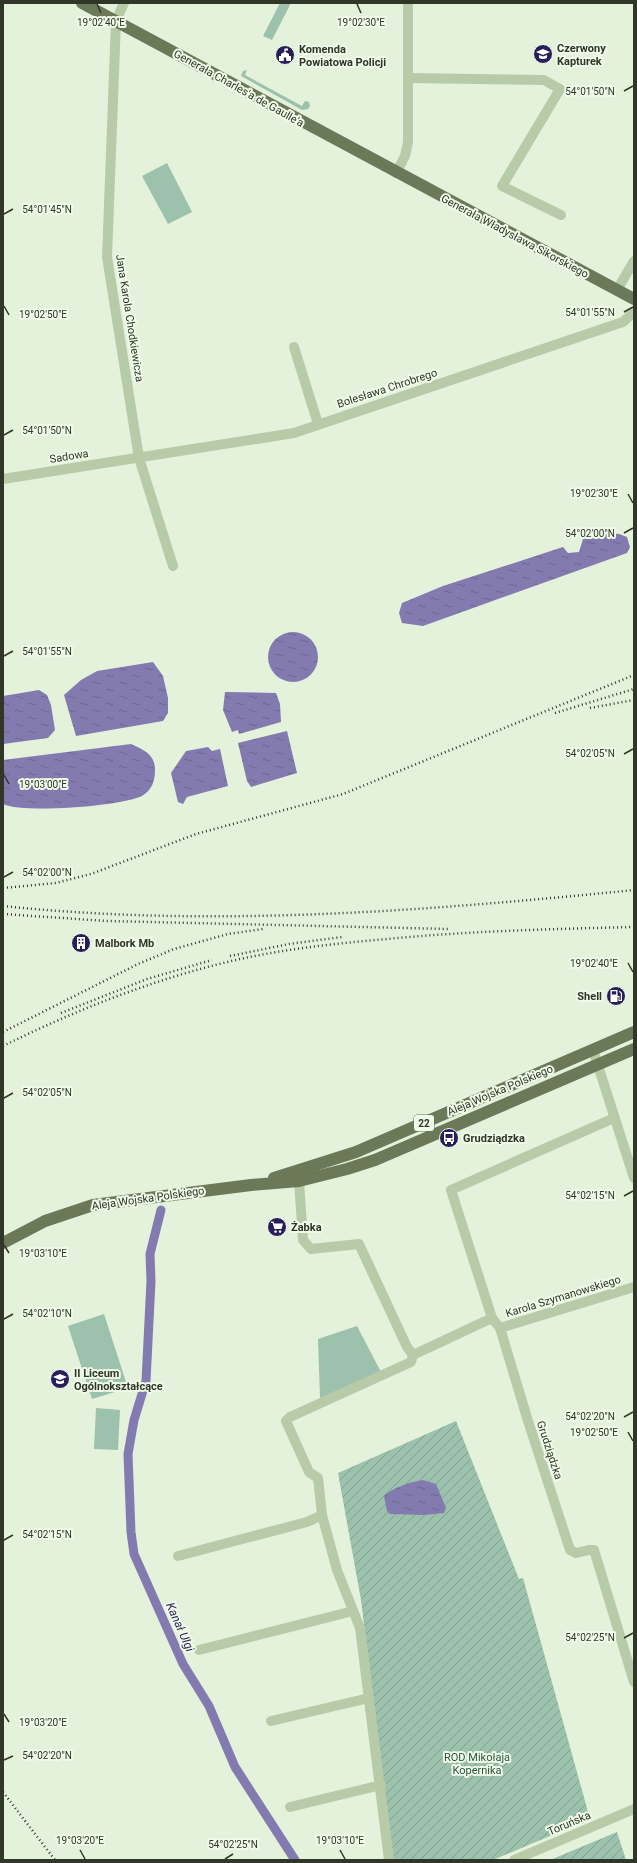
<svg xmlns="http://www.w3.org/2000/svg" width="637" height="1863" font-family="Roboto,sans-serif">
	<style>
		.green { fill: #9cc1ad }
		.garden { fill: url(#garden-furrows) }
		.water { fill: url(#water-ripples) }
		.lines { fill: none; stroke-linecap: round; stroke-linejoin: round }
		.canal { stroke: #837baf; stroke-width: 9 }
		.minor { stroke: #b7cba8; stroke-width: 10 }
		.major { stroke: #6b7959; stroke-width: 12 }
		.rail { stroke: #313728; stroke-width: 2.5; stroke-dasharray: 1 3; stroke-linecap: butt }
		.ticks { fill: none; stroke: #313728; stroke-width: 1.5 }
		.labels { text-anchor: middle; stroke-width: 4; stroke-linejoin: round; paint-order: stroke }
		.shield { fill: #effae9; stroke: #6a7262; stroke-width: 1 }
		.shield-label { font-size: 10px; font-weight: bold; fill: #313728 }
		.poi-label { font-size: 11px; font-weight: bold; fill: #313728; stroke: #effae9; text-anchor: start }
		.street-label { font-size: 11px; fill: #313728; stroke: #effae9 }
		.park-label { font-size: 11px; fill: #2c5640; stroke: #effae9 }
		.water-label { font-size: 12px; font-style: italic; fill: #281e59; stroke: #effae9 }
		.ticks-label { font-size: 10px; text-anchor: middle; fill: #313728; stroke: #effae9; stroke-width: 4; stroke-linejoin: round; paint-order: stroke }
	</style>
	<defs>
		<pattern id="garden-furrows" width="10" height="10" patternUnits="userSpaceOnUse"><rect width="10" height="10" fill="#9cc1ad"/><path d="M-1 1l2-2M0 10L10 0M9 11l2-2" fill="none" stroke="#809e8d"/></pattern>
		<pattern id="water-ripples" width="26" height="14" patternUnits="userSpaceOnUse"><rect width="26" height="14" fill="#837baf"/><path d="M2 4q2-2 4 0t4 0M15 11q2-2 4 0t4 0" fill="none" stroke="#6c668e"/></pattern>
	</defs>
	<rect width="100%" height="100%" fill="#e4f2dc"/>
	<g class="green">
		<polygon points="280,3 291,3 272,40 263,36"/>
		<polygon points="247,70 245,75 302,106 305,101 309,102 310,106 308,109 302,110 241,76 243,71"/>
		<polygon points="167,163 192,212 168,224 142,176"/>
		<polygon points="104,1314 128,1388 92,1399 68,1326"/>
		<polygon points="357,1326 381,1372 320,1398 318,1339"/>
		<polygon points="96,1408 120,1410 118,1450 94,1449"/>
	</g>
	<g class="garden">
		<polygon points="456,1421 519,1579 523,1578 590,1819 493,1860 393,1860 361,1600 338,1473"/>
		<polygon points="617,1832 626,1860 550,1860"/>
	</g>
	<g class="water">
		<polygon points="600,532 619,534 627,537 630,547 627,553 423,626 402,623 399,613 402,603 443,586 563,547 568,553 579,552 583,539"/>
		<circle cx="293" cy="657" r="25"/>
		<polygon points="153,662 163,676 168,698 168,713 163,721 76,736 64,695 81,680 97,671"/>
		<polygon points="39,690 47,695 51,705 55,730 48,738 3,744 3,696"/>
		<polygon points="225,692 276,693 280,704 281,722 239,734 238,730 232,732 223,710"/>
		<polygon points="287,731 297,773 251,787 247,781 238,743"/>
		<path d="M131,744C144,750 155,754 155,770C155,781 152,790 142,796C121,806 24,814 3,804V760Z"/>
		<polygon points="208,747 212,751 220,749 228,786 187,797 183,804 178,802 171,773 186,751"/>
		<path d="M423,1480L436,1484L446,1508L444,1513L424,1515L390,1514L387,1511L384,1496C394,1487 410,1482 423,1480Z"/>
	</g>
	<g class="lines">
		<polyline class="canal" points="161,1210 150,1254 151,1281 146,1381 134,1420 128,1454 131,1532 134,1554 183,1664 209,1706 235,1767 295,1860"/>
		<g class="minor">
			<polyline points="124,3 116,21 107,257 139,458 173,566"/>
			<polyline points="409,78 544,80 560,89 502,186 561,215"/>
			<polyline points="396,173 405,156 408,142 408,3"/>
			<polyline points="617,290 634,261"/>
			<polyline points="294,347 318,424"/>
			<polyline points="3,479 294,433 623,322 634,312"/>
			<polyline points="593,1050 634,1178"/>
			<polyline points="614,1118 451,1190 492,1318 500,1328 528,1421 570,1550 576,1553 589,1550 594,1550 634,1682"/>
			<polyline points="299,1181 303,1240 311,1249 359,1244 407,1347 413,1355 492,1318"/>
			<polyline points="500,1328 634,1287"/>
			<polyline points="178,1556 307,1522 322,1515"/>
			<polyline points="199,1650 353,1611"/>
			<polyline points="271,1721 369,1698"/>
			<polyline points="290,1807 381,1785"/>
			<polyline points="389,1860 360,1628 337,1570 322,1515 318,1478 309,1472 286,1421 290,1417 411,1362 413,1355"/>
			<polyline points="514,1860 634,1809"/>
		</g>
		<g class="major">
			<polyline points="82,3 634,299"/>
			<polyline points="274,1178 356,1152 634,1032"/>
			<polyline points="3,1243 45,1221 93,1205 251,1185 299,1181 347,1169 375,1160 634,1049"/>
		</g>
		<g class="rail">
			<polyline points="590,708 634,700"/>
			<polyline points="555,713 634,689"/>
			<polyline points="3,888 56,883 91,874 196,834 343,794 634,675"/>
			<path d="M3,906C212,928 425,911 634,890"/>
			<polyline points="3,914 107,921 448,929"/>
			<polyline points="230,956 289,944 342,937"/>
			<polyline points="61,1013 147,979 212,960"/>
			<polyline points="3,1032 138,964 174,949 228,934 263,929"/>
			<path d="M3,1046C72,1012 144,983 219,964C274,950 330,944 387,939C469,931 551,929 634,927"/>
			<polyline points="3,1792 55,1860"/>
		</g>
	</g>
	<path class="ticks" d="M97,4L101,13M357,4L361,13M624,91L633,86M4,214L13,209M4,306L9,315M624,312L633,307M4,435L13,430M628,494L633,503M624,533L633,528M4,656L13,651M624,754L633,749M4,775L9,784M4,877L13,872M628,963L633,972M4,1098L13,1093M624,1196L633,1191M4,1245L9,1253M4,1319L13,1314M624,1417L633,1412M628,1432L633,1441M4,1540L13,1535M624,1638L633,1633M4,1714L9,1722M4,1760L13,1756M80,1850L85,1859M340,1850L345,1859M225,1859L233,1854"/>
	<defs>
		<symbol id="school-disc" viewBox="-11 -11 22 22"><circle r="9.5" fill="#281e59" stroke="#effae9"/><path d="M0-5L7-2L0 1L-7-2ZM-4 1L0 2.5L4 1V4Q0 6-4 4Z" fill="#fff"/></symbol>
		<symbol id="civic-disc" viewBox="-11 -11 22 22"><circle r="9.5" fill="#281e59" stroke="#effae9"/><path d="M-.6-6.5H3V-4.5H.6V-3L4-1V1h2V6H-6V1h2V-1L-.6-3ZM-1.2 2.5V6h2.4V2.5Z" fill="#fff"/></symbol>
		<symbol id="building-disc" viewBox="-11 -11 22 22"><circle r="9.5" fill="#281e59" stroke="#effae9"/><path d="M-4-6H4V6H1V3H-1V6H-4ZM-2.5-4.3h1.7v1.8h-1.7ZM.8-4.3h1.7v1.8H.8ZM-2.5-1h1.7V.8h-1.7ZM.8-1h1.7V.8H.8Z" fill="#fff"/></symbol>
		<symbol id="fuel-disc" viewBox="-11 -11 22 22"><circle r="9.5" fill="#281e59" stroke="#effae9"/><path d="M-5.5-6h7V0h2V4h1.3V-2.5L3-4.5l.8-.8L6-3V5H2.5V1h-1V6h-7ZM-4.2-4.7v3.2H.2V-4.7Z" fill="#fff"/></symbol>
		<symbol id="bus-disc" viewBox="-11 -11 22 22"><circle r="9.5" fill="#281e59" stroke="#effae9"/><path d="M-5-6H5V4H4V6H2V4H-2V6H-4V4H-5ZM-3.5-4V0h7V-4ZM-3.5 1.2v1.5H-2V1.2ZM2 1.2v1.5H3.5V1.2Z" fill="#fff"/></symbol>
		<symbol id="supermarket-disc" viewBox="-11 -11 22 22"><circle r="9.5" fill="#281e59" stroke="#effae9"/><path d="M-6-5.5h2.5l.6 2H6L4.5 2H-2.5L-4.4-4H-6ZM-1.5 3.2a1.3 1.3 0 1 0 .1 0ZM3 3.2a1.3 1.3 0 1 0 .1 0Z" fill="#fff"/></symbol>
	</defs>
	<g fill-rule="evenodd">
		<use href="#school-disc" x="532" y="43" width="22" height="22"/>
		<use href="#civic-disc" x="274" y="44" width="22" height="22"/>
		<use href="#building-disc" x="70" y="932" width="22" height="22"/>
		<use href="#fuel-disc" x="605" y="985" width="22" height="22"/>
		<use href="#bus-disc" x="438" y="1127" width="22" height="22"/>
		<use href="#supermarket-disc" x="266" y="1216" width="22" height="22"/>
		<use href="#school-disc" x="49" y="1368" width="22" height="22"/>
	</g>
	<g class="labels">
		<rect class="shield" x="414" y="1115" width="20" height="16" rx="3"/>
		<g class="shield-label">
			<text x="424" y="1127">22</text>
		</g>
		<g class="poi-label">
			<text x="557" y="52">Czerwony<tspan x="557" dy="13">Kapturek</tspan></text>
			<text x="299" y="53">Komenda<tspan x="299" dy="13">Powiatowa Policji</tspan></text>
			<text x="95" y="947">Malbork Mb</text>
			<text x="602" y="1000" text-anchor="end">Shell</text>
			<text x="463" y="1142">Grudziądzka</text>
			<text x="291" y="1231">Żabka</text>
			<text x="74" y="1377">II Liceum<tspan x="74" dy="13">Ogólnokształcące</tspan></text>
		</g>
		<g class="street-label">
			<text transform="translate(239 88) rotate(29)" y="4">Generała Charles'a de Gaulle'a</text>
			<text transform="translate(515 236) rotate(28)" y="4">Generała Władysława Sikorskiego</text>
			<text transform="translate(130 318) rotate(81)" y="4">Jana Karola Chodkiewicza</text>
			<text transform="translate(387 388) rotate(-18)" y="4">Bolesława Chrobrego</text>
			<text transform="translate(69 456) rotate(-9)" y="4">Sadowa</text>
			<text transform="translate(500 1090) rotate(-23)" y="4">Aleja Wojska Polskiego</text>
			<text transform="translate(148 1198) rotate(-8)" y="4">Aleja Wojska Polskiego</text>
			<text transform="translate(563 1296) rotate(-17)" y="4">Karola Szymanowskiego</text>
			<text transform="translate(550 1450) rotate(72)" y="4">Grudziądzka</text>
			<text transform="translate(569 1823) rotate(-23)" y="4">Toruńska</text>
		</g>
		<g class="park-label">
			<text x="477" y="1761">ROD Mikołaja<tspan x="477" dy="13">Kopernika</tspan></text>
		</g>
		<g class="water-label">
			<text transform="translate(180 1627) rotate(66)" y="4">Kanał Ulgi</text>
		</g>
	</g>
	<g class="ticks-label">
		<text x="101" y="26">19°02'40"E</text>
		<text x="361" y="26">19°02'30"E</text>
		<text x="590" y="95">54°01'50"N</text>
		<text x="47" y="213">54°01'45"N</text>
		<text x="590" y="316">54°01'55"N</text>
		<text x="43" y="318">19°02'50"E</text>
		<text x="47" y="434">54°01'50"N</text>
		<text x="594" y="497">19°02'30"E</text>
		<text x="590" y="537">54°02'00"N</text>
		<text x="47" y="655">54°01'55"N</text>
		<text x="590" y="757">54°02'05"N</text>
		<text x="43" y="788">19°03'00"E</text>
		<text x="47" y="876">54°02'00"N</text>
		<text x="594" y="967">19°02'40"E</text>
		<text x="47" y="1096">54°02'05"N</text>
		<text x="590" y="1199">54°02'15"N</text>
		<text x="43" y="1257">19°03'10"E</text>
		<text x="47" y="1317">54°02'10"N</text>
		<text x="590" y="1420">54°02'20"N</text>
		<text x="594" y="1436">19°02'50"E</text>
		<text x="47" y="1538">54°02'15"N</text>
		<text x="590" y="1641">54°02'25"N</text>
		<text x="43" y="1726">19°03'20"E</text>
		<text x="47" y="1759">54°02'20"N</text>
		<text x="80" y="1844">19°03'20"E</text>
		<text x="340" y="1844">19°03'10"E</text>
		<text x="233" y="1848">54°02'25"N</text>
	</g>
	<rect width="637" height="1863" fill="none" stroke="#313728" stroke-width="8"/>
</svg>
